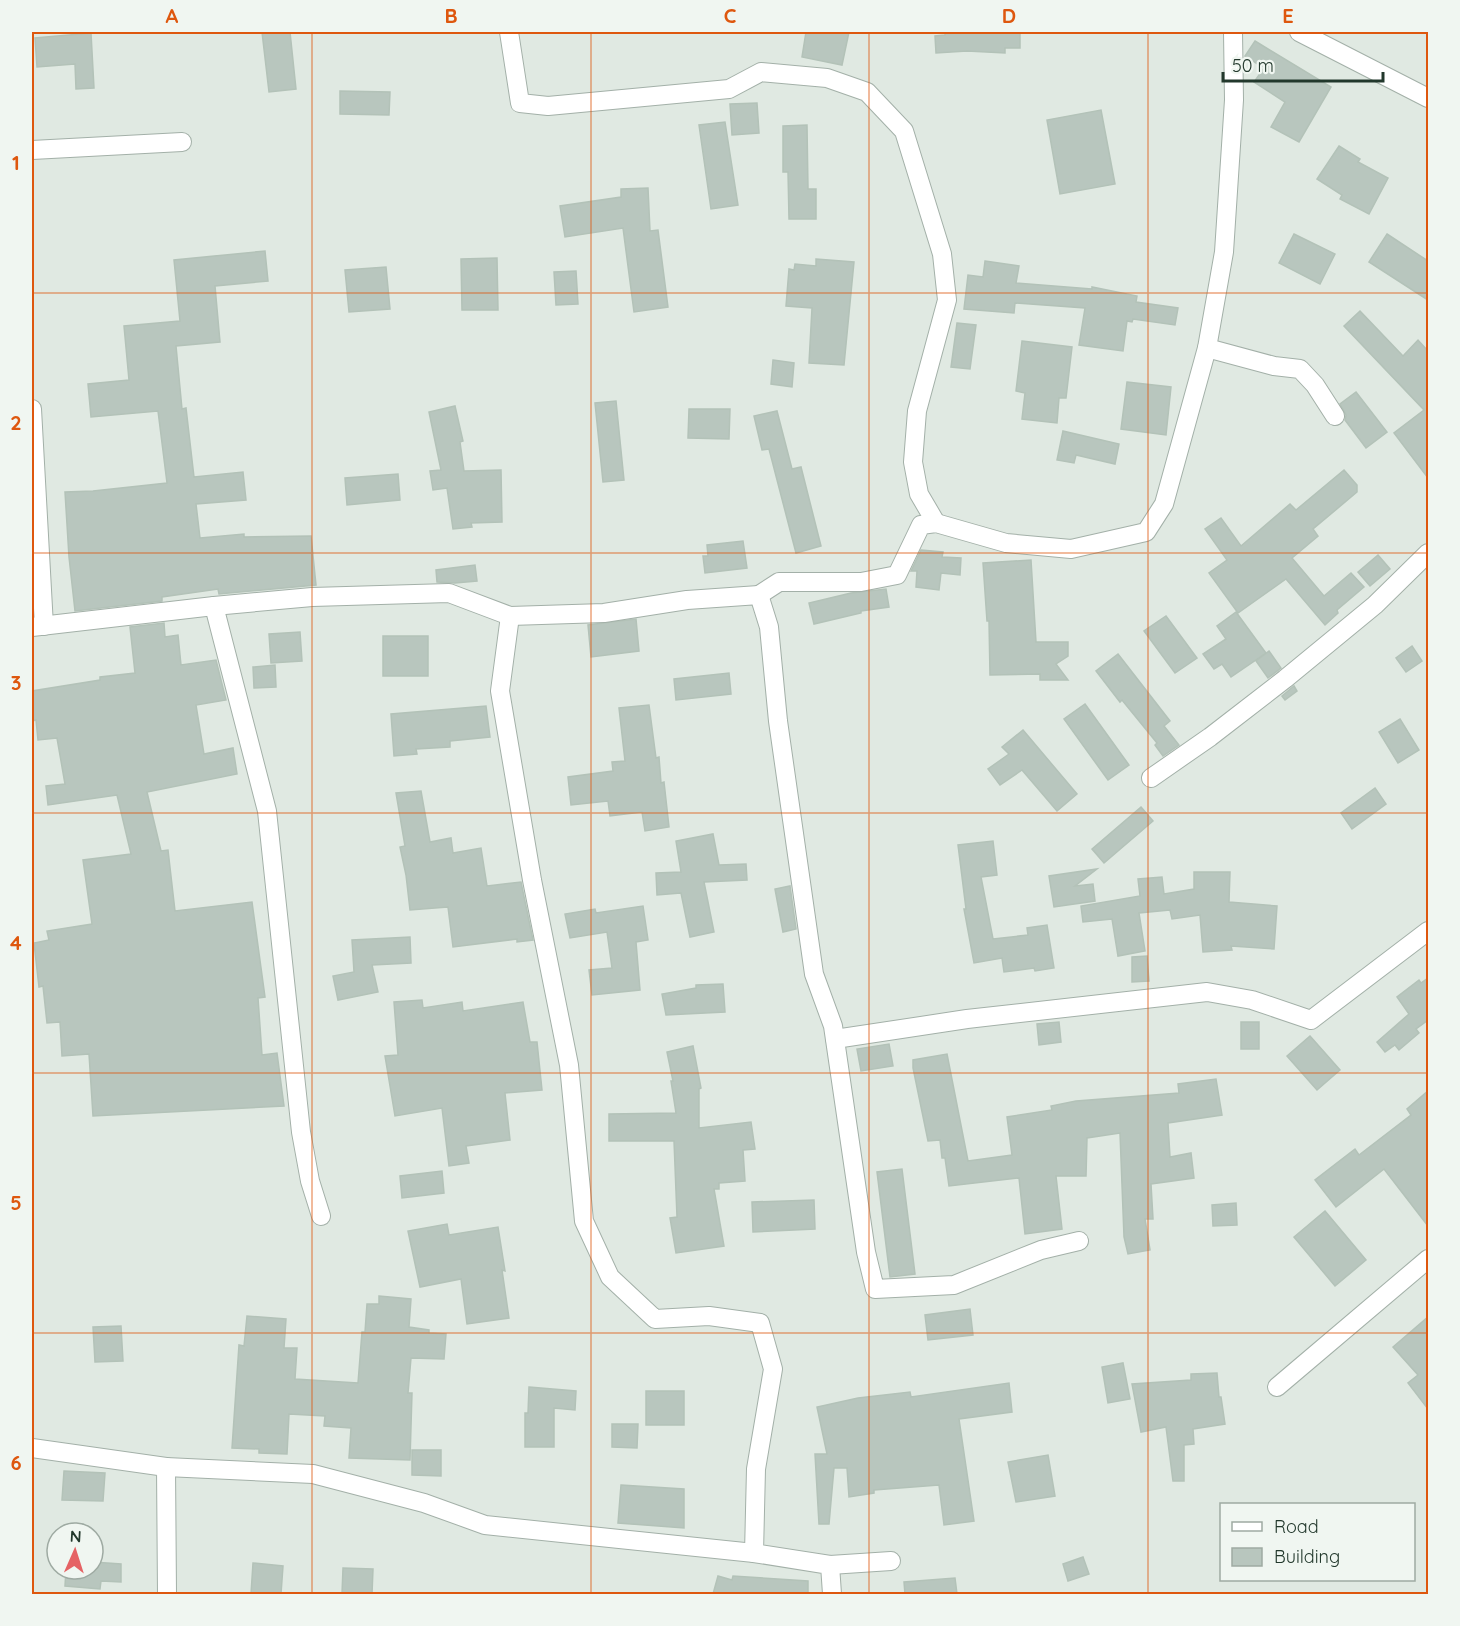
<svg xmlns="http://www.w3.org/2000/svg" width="1460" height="1626" font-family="Quicksand,sans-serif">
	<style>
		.building { fill: #b8c6be; stroke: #b3c2b8; stroke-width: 1.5 }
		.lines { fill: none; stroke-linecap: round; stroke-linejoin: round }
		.minor-casing { stroke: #a3b0a8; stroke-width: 20 }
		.minor { stroke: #fff; stroke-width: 18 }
		.grid { fill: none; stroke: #de570e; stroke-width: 1.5; stroke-opacity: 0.55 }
		.neatline { fill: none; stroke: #de570e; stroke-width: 2 }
		.grid-label { font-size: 20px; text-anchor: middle; font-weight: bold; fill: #de570e }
	</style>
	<rect width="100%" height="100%" fill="#e0e9e2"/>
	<g class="building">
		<polygon points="262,32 290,32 296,89 269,92"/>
		<polygon points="806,32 849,32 842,65 802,57"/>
		<polygon points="945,32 1020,32 1020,48 1005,48 1005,53 967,51 936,53 935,36 945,35"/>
		<polygon points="91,33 94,88 76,89 75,64 37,67 35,38"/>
		<polygon points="1255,41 1331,87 1299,142 1271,127 1285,102 1254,82 1264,68 1245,56"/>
		<polygon points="340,91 390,92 389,115 340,114"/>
		<polygon points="757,103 759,133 732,135 730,104"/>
		<polygon points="1101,110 1115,184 1060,194 1047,120"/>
		<polygon points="725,122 738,205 711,209 699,125"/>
		<polygon points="807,125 808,189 816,189 816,219 789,219 788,172 783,172 783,126"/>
		<polygon points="1339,146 1360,159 1358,162 1388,178 1369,214 1340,199 1342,195 1317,179"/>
		<polygon points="648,188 650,231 658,230 668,307 634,312 623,228 565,237 560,206 621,197 621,189"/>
		<polygon points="1294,234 1335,254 1320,284 1279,263"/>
		<polygon points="1387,234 1428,261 1428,300 1369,262"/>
		<polygon points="265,251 268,281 215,286 220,342 176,346 182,409 186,408 194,477 243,472 246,500 196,504 200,538 244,534 244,537 311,536 316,585 219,594 218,589 162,597 162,601 75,611 69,557 65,492 93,491 167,483 158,411 91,417 88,384 129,380 124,326 180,321 174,260"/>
		<polygon points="497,258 498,310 462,310 461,259"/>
		<polygon points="816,259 854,262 844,365 809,363 812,308 786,306 789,269 794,270 795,264 816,266"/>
		<polygon points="985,261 1019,266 1016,283 1092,289 1092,287 1137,296 1136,302 1178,308 1175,325 1133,319 1132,322 1127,321 1123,351 1079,345 1085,308 1015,303 1014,313 964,309 968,275 983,277"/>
		<polygon points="386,267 390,309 349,312 345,270"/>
		<polygon points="576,271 578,304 556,305 554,272"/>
		<polygon points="1360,311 1403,356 1418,340 1428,351 1428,478 1394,433 1424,410 1344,326"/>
		<polygon points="957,323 976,325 970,369 951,367"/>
		<polygon points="1022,341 1072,347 1066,398 1059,398 1057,423 1022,419 1025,393 1016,391"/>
		<polygon points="773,360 794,363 792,387 771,384"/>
		<polygon points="1127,382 1171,387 1166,435 1121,429"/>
		<polygon points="1356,392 1387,432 1366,448 1345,420 1346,415 1340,404"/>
		<polygon points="616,401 624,480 603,482 595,403"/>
		<polygon points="455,406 463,441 460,442 464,471 501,470 502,522 471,523 472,527 453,529 447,488 433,490 430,471 441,470 429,412"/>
		<polygon points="689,409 730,409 729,439 688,438"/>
		<polygon points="777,411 792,469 801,467 821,546 796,553 769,449 762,450 754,416"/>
		<polygon points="1063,431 1119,444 1115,464 1076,455 1074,463 1057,460"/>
		<polygon points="1344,470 1357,485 1357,492 1313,529 1318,536 1292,558 1324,596 1351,573 1364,587 1337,610 1338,613 1325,625 1286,579 1238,613 1209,573 1227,560 1205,529 1221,518 1241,546 1290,504 1296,510"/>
		<polygon points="398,474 400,500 347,505 345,478"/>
		<polygon points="743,541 747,568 705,573 703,556 708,556 707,545"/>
		<polygon points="921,550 943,552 942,557 961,558 960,575 941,573 939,590 916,587 917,571 911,571"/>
		<polygon points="1378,555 1390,569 1370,586 1358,572"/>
		<polygon points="1031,560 1036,642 1068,642 1068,656 1056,664 1068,680 1040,680 1040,674 990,675 989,621 987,621 983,563"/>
		<polygon points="475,565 477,581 455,583 437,582 436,570"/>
		<polygon points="886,589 889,607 861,611 861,613 814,624 809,603 851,593"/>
		<polygon points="1236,612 1266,653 1231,677 1222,664 1214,669 1203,654 1226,639 1217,626"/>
		<polygon points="1166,616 1197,658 1175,673 1144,631"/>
		<polygon points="636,619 639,651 591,657 588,625"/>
		<polygon points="164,623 165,637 178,635 181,665 216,660 226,700 196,705 204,754 233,748 237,774 147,792 161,851 168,850 175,911 252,902 265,997 258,998 262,1055 277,1053 284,1106 93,1116 89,1054 62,1056 60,1022 47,1023 43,986 39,987 34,943 49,940 47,931 92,924 83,860 131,854 117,795 48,805 46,786 65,784 57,738 38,740 36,720 32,721 32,691 100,680 100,677 135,673 130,627"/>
		<polygon points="300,632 302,661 271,663 269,634"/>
		<rect x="383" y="636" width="45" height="40"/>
		<polygon points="1412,646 1422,661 1406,672 1396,658"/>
		<polygon points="1269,651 1281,668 1268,678 1256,661"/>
		<polygon points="1118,654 1170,721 1164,726 1179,745 1163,756 1155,745 1157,743 1122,700 1120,702 1096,671"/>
		<polygon points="275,665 276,687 254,688 253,667"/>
		<polygon points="729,673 731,694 676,700 674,679"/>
		<polygon points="1294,686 1297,691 1285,700 1282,696"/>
		<polygon points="1085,704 1129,765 1108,780 1064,719"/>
		<polygon points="649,705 656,758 659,757 661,783 664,782 669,827 645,831 642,812 610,816 608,801 571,805 568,777 613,771 612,762 625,761 619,708"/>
		<polygon points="486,706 490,737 450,741 450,747 416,749 417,754 394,756 391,714"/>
		<polygon points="1400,719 1419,750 1398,763 1379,732"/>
		<polygon points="1023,730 1077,794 1057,811 1022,770 1000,785 988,769 1009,754 1002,747"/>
		<polygon points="1375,788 1386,804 1352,829 1341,813"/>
		<polygon points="421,791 430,842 451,838 453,853 481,848 487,886 521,882 533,940 517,942 517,939 453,947 448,907 410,910 406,875 400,847 405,846 396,793"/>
		<polygon points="1141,807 1153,821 1104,863 1092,849"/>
		<polygon points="713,834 719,865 746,864 747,880 704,882 714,932 690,937 681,893 657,895 656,873 681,872 676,841"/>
		<polygon points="993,841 997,875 981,877 993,939 1028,935 1027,928 1047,925 1054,968 1035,971 1034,968 1004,972 1002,958 974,963 964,909 966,909 958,845"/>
		<polygon points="1097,869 1075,886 1093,884 1095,901 1054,907 1049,876"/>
		<polygon points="1194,872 1230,872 1229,902 1277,906 1274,949 1231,946 1232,950 1203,952 1200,915 1172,919 1170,910 1139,913 1145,951 1118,956 1112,919 1083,922 1081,906 1140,896 1138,879 1162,877 1164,894 1194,889"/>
		<polygon points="790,886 796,929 783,932 775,889"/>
		<polygon points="643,906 648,940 636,942 640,990 592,995 589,970 612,968 607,932 570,938 565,914 595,909 596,913"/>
		<polygon points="410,937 411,963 372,965 378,992 338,1000 333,976 354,972 352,940"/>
		<polygon points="1147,956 1149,981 1132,982 1132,957"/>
		<polygon points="1428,978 1428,1020 1416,1029 1419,1033 1399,1050 1395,1045 1385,1052 1377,1042 1409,1014 1397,997 1419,980 1421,983"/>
		<polygon points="723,984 725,1012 666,1015 662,994 696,988 696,985"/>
		<polygon points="422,1000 423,1008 462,1002 463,1011 523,1002 530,1042 537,1042 542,1090 505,1093 510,1140 466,1146 469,1163 449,1166 442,1108 395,1116 385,1056 398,1055 394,1002"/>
		<polygon points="1059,1022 1061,1042 1039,1045 1037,1024"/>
		<rect x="1241" y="1022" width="18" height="27"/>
		<polygon points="1310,1036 1340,1070 1317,1090 1287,1056"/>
		<polygon points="889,1044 893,1066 861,1071 857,1049"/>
		<polygon points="693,1046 701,1088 699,1089 699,1128 751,1122 755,1149 743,1150 745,1181 719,1183 719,1189 714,1189 724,1246 676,1253 670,1218 677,1217 674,1141 609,1141 609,1114 676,1113 671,1081 673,1081 667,1052"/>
		<polygon points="947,1054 968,1161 1012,1155 1007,1117 1052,1110 1051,1106 1076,1101 1179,1093 1178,1084 1216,1079 1222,1115 1168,1123 1170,1157 1191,1153 1194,1178 1151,1184 1153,1219 1145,1219 1150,1250 1128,1254 1124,1237 1120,1133 1087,1138 1086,1176 1056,1176 1062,1229 1025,1234 1019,1178 949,1186 945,1158 942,1158 940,1140 928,1141 913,1068 913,1060"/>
		<polygon points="1428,1091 1428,1226 1384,1169 1336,1207 1315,1180 1355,1149 1359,1155 1411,1115 1407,1109"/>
		<polygon points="902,1169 915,1274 890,1277 877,1172"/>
		<polygon points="442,1171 444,1193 402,1198 400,1176"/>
		<polygon points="814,1200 815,1229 753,1232 752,1202"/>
		<polygon points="1236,1203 1237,1225 1213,1226 1212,1205"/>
		<polygon points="1325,1211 1366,1260 1335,1286 1294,1237"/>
		<polygon points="447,1224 449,1235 498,1227 505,1271 502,1270 509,1318 467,1324 461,1279 420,1287 408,1231"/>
		<polygon points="379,1296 411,1299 409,1327 429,1330 429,1333 446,1334 444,1359 411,1358 408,1393 412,1393 410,1460 349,1458 351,1428 324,1426 325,1416 289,1414 287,1454 259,1453 259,1449 232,1448 239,1345 244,1346 247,1316 286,1319 284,1348 297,1348 295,1379 358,1383 362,1332 365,1332 367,1304 379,1304"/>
		<polygon points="970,1309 973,1335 928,1340 925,1315"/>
		<polygon points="1428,1317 1428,1409 1408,1383 1418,1375 1393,1347"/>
		<polygon points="121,1326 123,1361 95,1362 93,1327"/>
		<polygon points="1123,1363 1130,1399 1108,1403 1102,1367"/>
		<polygon points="1217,1373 1219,1397 1221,1397 1225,1424 1193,1429 1194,1444 1184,1445 1184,1481 1173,1481 1166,1427 1141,1432 1132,1384 1191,1380 1191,1374"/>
		<polygon points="1009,1383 1012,1412 959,1419 974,1521 944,1525 939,1485 874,1490 874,1493 849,1497 847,1468 834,1468 829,1524 819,1524 815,1454 827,1454 817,1407 858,1398 910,1392 911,1397"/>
		<polygon points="529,1387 576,1391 575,1410 554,1408 554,1447 525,1447 525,1413 528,1413"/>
		<rect x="646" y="1391" width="38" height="34"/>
		<polygon points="612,1424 638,1424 637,1448 612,1447"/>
		<polygon points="412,1450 441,1450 441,1476 412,1475"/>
		<polygon points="1048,1455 1055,1496 1016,1502 1008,1462"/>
		<polygon points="64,1471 105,1473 103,1501 62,1500"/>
		<polygon points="621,1485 684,1489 684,1528 618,1523"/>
		<polygon points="1083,1557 1089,1574 1068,1581 1063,1564"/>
		<polygon points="93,1562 121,1564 121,1582 101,1581 100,1589 65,1586 66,1569 93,1569"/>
		<polygon points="253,1563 283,1566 281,1594 251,1594"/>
		<polygon points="343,1568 373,1569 372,1594 342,1594"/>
		<polygon points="718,1576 732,1580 733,1576 808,1581 808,1594 713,1594"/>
		<polygon points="955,1578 957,1594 905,1594 904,1582"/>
	</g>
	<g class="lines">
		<defs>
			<g id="minor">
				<polyline points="509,32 520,103 548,106 729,89 761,72 827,78 867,92 904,131 942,254 947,300 917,411 913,462 919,494 936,523"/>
				<polyline points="1299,32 1428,98"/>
				<polyline points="32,150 182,142"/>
				<polyline points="1207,348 1274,366 1300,369 1315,385 1335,416"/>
				<polyline points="32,409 44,626"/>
				<polyline points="759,595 779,582 861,582 897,575 921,525 936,523 1006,543 1071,549 1146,532 1164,504 1207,348 1224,252 1234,100 1233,32"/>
				<polyline points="214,606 267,811 301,1132 310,1181 321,1216"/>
				<polyline points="510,616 500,691 532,880 569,1065 584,1221 610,1277 655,1319 709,1316 760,1323 773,1369 756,1469 754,1553 830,1565 832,1594"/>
				<polyline points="32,627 214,606 312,597 449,593 510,616 604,613 687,600 759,595 769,627 778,721 814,974 833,1026 866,1252 875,1289 954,1285 1041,1250 1079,1241"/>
				<polyline points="1151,778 1210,737 1285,679 1375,605 1428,553"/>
				<polyline points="835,1039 967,1019 1207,992 1252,1000 1311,1020 1428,931"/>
				<polyline points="1277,1387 1428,1259"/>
				<polyline points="32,1448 166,1467 167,1594"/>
				<polyline points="166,1467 313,1474 424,1503 485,1525 754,1553"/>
				<polyline points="830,1565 891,1561"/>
			</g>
		</defs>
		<use href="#minor" class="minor-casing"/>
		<use href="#minor" class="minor"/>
	</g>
	<path class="grid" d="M312,32V1594M591,32V1594M869,32V1594M1148,32V1594M32,293H1428M32,553H1428M32,813H1428M32,1073H1428M32,1333H1428"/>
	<rect width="1460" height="1626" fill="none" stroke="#f0f6f1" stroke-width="66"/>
	<rect x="1220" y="1503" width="195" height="78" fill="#f0f6f1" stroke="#9eaaa2" stroke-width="1.5"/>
	<rect x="1232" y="1522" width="30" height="9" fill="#ffffff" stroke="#9eaaa2" stroke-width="1.5"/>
	<text x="1274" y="1533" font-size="18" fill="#22382c">Road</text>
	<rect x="1232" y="1548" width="30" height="18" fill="#b8c6be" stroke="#9eaaa2" stroke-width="1.5"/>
	<text x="1274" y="1563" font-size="18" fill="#22382c">Building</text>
	<g transform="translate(75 1551) rotate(3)"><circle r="28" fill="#f0f6f1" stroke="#9eaaa2" stroke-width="1.5"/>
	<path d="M0-4.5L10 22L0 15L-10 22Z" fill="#e56264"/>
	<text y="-9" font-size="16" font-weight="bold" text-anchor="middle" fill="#22382c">N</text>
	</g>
	<path d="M1223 72v9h160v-9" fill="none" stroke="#22382c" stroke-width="3"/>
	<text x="1232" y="72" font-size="18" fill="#22382c" stroke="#f0f6f1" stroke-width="4.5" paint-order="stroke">50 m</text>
	<rect x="33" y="33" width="1394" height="1560" class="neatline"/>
	<g class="grid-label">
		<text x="172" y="23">A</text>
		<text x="451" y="23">B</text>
		<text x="730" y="23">C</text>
		<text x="1009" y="23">D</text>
		<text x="1288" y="23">E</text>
		<text x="16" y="170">1</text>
		<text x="16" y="430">2</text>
		<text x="16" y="690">3</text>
		<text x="16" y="950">4</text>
		<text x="16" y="1210">5</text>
		<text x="16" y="1470">6</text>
	</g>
</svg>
